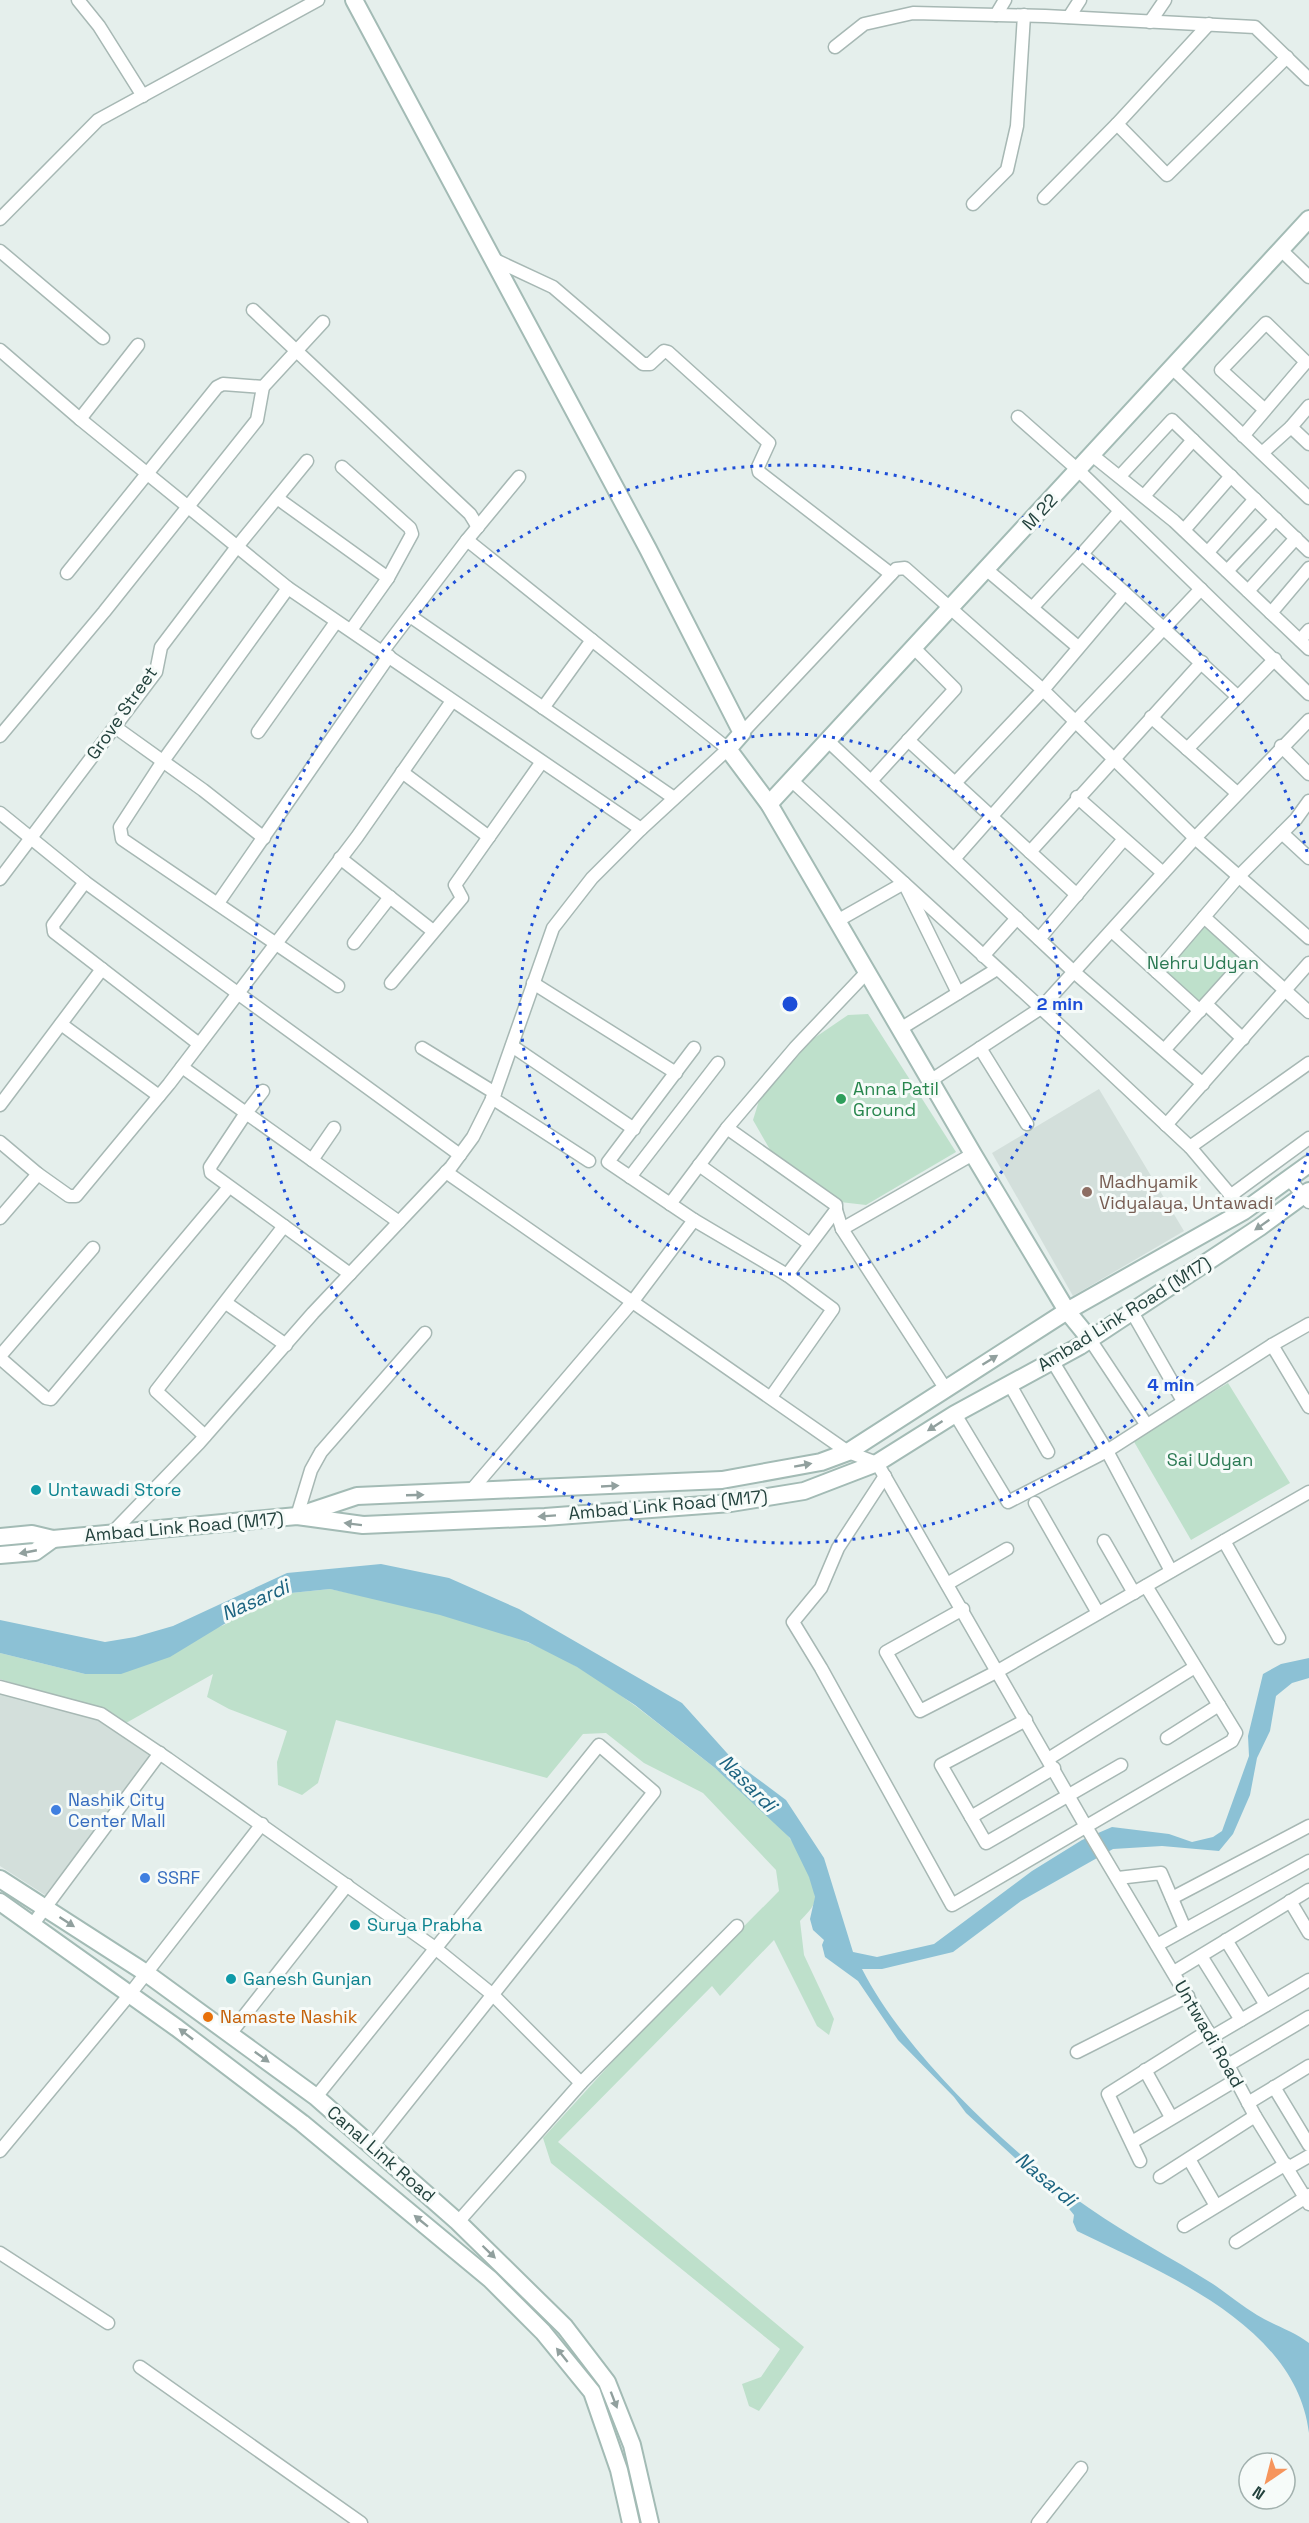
<svg xmlns="http://www.w3.org/2000/svg" width="1309" height="2523" font-family="'Space Grotesk',sans-serif">
	<style>
		.built { fill: #d3dfdb }
		.green { fill: #bee0cb }
		.water { fill: #8cc1d5 }
		.lines { fill: none; stroke-linecap: round; stroke-linejoin: round }
		.street-casing { stroke: #a7b8b4; stroke-width: 15 }
		.secondary-casing { stroke: #a3bbb5; stroke-width: 20 }
		.street { stroke: #fff; stroke-width: 12 }
		.secondary { stroke: #fff; stroke-width: 16 }
		.oneway { fill: #91a09e }
		.ring { fill: none; stroke: #1d4ed8; stroke-width: 3; stroke-dasharray: 3 6 }
		.leisure-dot { fill: #2e9e5b; stroke: #f6fbf9; stroke-width: 2 }
		.education-dot { fill: #8d6e63; stroke: #f6fbf9; stroke-width: 2 }
		.culture-dot { fill: #0f9aa8; stroke: #f6fbf9; stroke-width: 2 }
		.shop-dot { fill: #3f7fe0; stroke: #f6fbf9; stroke-width: 2 }
		.food-dot { fill: #e8710a; stroke: #f6fbf9; stroke-width: 2 }
		.labels { text-anchor: middle; stroke-width: 6; stroke-linejoin: round; paint-order: stroke }
		.street-label { font-size: 18px; fill: #23423d; stroke: #f6fbf9 }
		.park-label { font-size: 18px; fill: #2c7a54; stroke: #f6fbf9 }
		.leisure-label { font-size: 18px; fill: #27864d; stroke: #f6fbf9; text-anchor: start }
		.education-label { font-size: 18px; fill: #785e54; stroke: #f6fbf9; text-anchor: start }
		.culture-label { font-size: 18px; fill: #0d838f; stroke: #f6fbf9; text-anchor: start }
		.shop-label { font-size: 18px; fill: #366cbe; stroke: #f6fbf9; text-anchor: start }
		.food-label { font-size: 18px; fill: #c56008; stroke: #f6fbf9; text-anchor: start }
		.water-label { font-size: 20px; font-style: italic; fill: #1b6380; stroke: #f6fbf9 }
		.centre { fill: #1d4ed8; stroke: #f6fbf9; stroke-width: 3 }
		.ring-label { font-size: 18px; text-anchor: middle; font-weight: bold; fill: #1d4ed8; stroke: #f6fbf9; stroke-width: 6; stroke-linejoin: round; paint-order: stroke }
	</style>
	<rect width="100%" height="100%" fill="#e5efec"/>
	<g class="built">
		<polygon points="1099,1089 1184,1231 1073,1296 992,1153"/>
		<polygon points="0,1694 96,1717 155,1754 45,1895 0,1866"/>
	</g>
	<g class="green">
		<polygon points="1205,922 1243,956 1200,1004 1162,971"/>
		<polygon points="868,1014 956,1152 866,1205 840,1202 776,1160 753,1120 766,1078 801,1047 848,1015"/>
		<polygon points="1228,1383 1290,1483 1191,1540 1133,1440"/>
		<path d="M330,1589C396,1603 465,1617 527,1642C585,1665 635,1705 683,1743C720,1772 758,1801 788,1836C797,1846 816,1886 815,1899C814,1908 806,1914 800,1921L804,1955L834,2019L829,2035L817,2026L774,1940L720,1996L712,1986L558,2142L804,2347L759,2411L749,2406L742,2384L761,2377L780,2349L551,2163L543,2138L644,2027L779,1891L776,1870L703,1793L644,1763L606,1733L583,1734L547,1778L336,1720L318,1783L302,1795L278,1785L277,1762L287,1731L229,1709L207,1697L213,1674L126,1723L89,1707L0,1679V1653L85,1674L224,1625L244,1612L281,1594Z"/>
	</g>
	<path class="water" d="M381,1564L449,1578L519,1609L682,1703L735,1762L786,1800L824,1858L853,1952L877,1957L934,1944L1032,1871L1082,1840L1112,1827L1169,1834L1192,1842L1213,1837L1222,1831L1249,1756L1248,1736L1263,1674L1281,1664L1309,1658V1678L1292,1683L1276,1696L1270,1731L1257,1758L1250,1795L1233,1834L1219,1851L1162,1846L1113,1849L1021,1901L953,1952L882,1969H862C904,2052 1012,2155 1089,2208C1129,2236 1172,2258 1213,2284C1228,2294 1242,2306 1257,2315C1275,2326 1293,2331 1309,2343V2433C1296,2325 1163,2273 1077,2231L1073,2222L1074,2215L1066,2205L966,2113L954,2097L898,2040L858,1981L825,1957L822,1945L824,1940L813,1930L810,1919L815,1897L809,1877L790,1838L715,1768L635,1705L577,1667L528,1642L440,1615L330,1589L281,1594L244,1612L170,1657L121,1674H85L0,1653V1620L105,1642L135,1637L173,1626L287,1573Z"/>
	<g class="lines">
		<defs>
			<g id="street">
				<polyline points="78,0 99,26 143,96"/>
				<polyline points="996,15 1005,0"/>
				<polyline points="1069,17 1080,0"/>
				<polyline points="1150,22 1165,0"/>
				<polyline points="1209,24 1117,124 1167,175 1287,57"/>
				<polyline points="835,47 864,24 913,13 1045,16 1255,27 1309,79"/>
				<polyline points="1044,198 1117,124"/>
				<polyline points="973,204 1007,170 1017,126 1024,15"/>
				<polyline points="0,219 98,120 318,0"/>
				<polyline points="1281,250 1309,277"/>
				<polyline points="0,251 103,338"/>
				<polyline points="493,259 553,287 643,364 650,364 664,351 668,352 769,443 758,467 759,472 891,574"/>
				<polyline points="253,310 470,514 478,527"/>
				<polyline points="0,350 80,419 288,588 641,829"/>
				<polyline points="1172,368 1309,498"/>
				<polyline points="1309,406 1291,427 1309,444"/>
				<polyline points="1018,417 1078,470 1309,694"/>
				<polyline points="80,419 138,345"/>
				<polyline points="1243,436 1306,362 1266,323 1221,370 1265,410"/>
				<polyline points="1262,453 1291,427"/>
				<polyline points="1092,455 1174,521 1309,649"/>
				<polyline points="342,467 410,528 412,534 388,578 351,630"/>
				<polyline points="1120,476 1172,420 1309,551"/>
				<polyline points="1144,496 1193,440"/>
				<polyline points="277,498 388,578"/>
				<polyline points="1184,530 1231,476"/>
				<polyline points="1208,552 1255,499"/>
				<polyline points="1082,554 1120,511"/>
				<polyline points="1227,571 1276,519"/>
				<polyline points="67,573 217,387 223,384 263,387"/>
				<polyline points="288,588 163,761 120,827 122,839 338,986"/>
				<polyline points="1248,591 1296,538"/>
				<polyline points="1125,593 1238,697"/>
				<polyline points="1032,608 1078,647"/>
				<polyline points="1271,613 1309,568"/>
				<polyline points="410,616 674,798"/>
				<polyline points="1300,640 1309,630"/>
				<polyline points="382,652 467,540 519,477"/>
				<polyline points="543,708 592,640"/>
				<polyline points="1151,717 1237,793"/>
				<polyline points="1309,720 1195,838 1041,1008 1190,1147 1309,1063"/>
				<polyline points="115,727 203,790 264,838"/>
				<polyline points="258,732 336,622"/>
				<polyline points="742,733 896,569 905,568 1043,690 1195,838 1309,938"/>
				<polyline points="0,736 104,612 257,420 263,387 323,322"/>
				<polyline points="908,740 1077,895"/>
				<polyline points="828,741 1074,972 1203,1084"/>
				<polyline points="1281,746 1309,774"/>
				<polyline points="1187,749 1275,659"/>
				<polyline points="402,772 489,837"/>
				<polyline points="791,780 1041,1008 930,1081"/>
				<polyline points="871,781 955,689 914,648"/>
				<polyline points="955,783 1043,690 1125,593 1082,554 1032,608 987,570"/>
				<polyline points="1077,797 1163,873"/>
				<polyline points="0,813 85,882 460,1155"/>
				<polyline points="1282,833 1309,858"/>
				<polyline points="1030,852 1202,662"/>
				<polyline points="340,858 433,931"/>
				<polyline points="954,859 1075,722 1201,589"/>
				<polyline points="0,879 156,672 161,647 236,548 307,461"/>
				<polyline points="85,882 53,925 54,932 199,1044"/>
				<polyline points="218,903 389,656"/>
				<polyline points="1204,917 1309,1012"/>
				<polyline points="837,921 904,883 958,993"/>
				<polyline points="1112,931 1157,972"/>
				<polyline points="1039,939 1124,839"/>
				<polyline points="354,943 390,897"/>
				<polyline points="983,956 1017,918"/>
				<polyline points="391,983 462,898 455,885 541,763"/>
				<polyline points="533,983 676,1073"/>
				<polyline points="1206,1004 1243,1039"/>
				<polyline points="1200,1011 1157,972 1239,876 1296,819 1309,801"/>
				<polyline points="61,1024 159,1096"/>
				<polyline points="900,1029 997,969"/>
				<polyline points="512,1046 634,1129"/>
				<polyline points="422,1048 495,1093"/>
				<polyline points="980,1048 1027,1124"/>
				<polyline points="1165,1049 1248,957"/>
				<polyline points="182,1067 246,1113 263,1091"/>
				<polyline points="492,1098 589,1161"/>
				<polyline points="0,1105 102,969"/>
				<polyline points="1166,1125 1309,963"/>
				<polyline points="727,1128 795,1048 867,972"/>
				<polyline points="0,1142 38,1174"/>
				<polyline points="1190,1147 1244,1211"/>
				<polyline points="312,1160 334,1128"/>
				<polyline points="699,1165 810,1244"/>
				<polyline points="446,1172 848,1452 877,1463 1088,1830 1228,2065 1255,2116 1309,2204"/>
				<polyline points="630,1177 718,1063"/>
				<polyline points="1289,1179 1309,1202"/>
				<polyline points="1230,1196 1309,1138"/>
				<polyline points="670,1204 727,1128 836,1205 836,1210 787,1275 833,1309 771,1397"/>
				<polyline points="836,1210 842,1229 945,1388"/>
				<polyline points="0,1218 38,1174 69,1196 76,1196 169,1084 357,837 452,701"/>
				<polyline points="694,1220 787,1275"/>
				<polyline points="842,1229 973,1154"/>
				<polyline points="350,1274 211,1173 210,1167 246,1113 399,1222"/>
				<polyline points="226,1303 286,1345"/>
				<polyline points="1132,1312 1183,1401"/>
				<polyline points="1089,1338 1146,1424"/>
				<polyline points="1272,1345 1309,1324"/>
				<polyline points="0,1356 93,1248"/>
				<polyline points="0,1358 46,1398 51,1399 229,1187"/>
				<polyline points="1053,1362 1107,1451 1171,1571"/>
				<polyline points="1009,1383 1048,1452"/>
				<polyline points="955,1414 1008,1502 1107,1451 1272,1345 1309,1407"/>
				<polyline points="205,1436 156,1391 284,1226"/>
				<polyline points="885,1476 838,1548 821,1588 793,1622 821,1668 952,1905 1232,1741 1236,1733 1146,1586"/>
				<polyline points="469,1493 633,1301 694,1220 608,1162 694,1048"/>
				<polyline points="1035,1503 1098,1613"/>
				<polyline points="297,1516 311,1470 321,1452 425,1333"/>
				<polyline points="111,1534 199,1443 313,1313 451,1167 473,1137 495,1093 553,928 592,878 641,829 728,749 467,540"/>
				<polyline points="1104,1541 1134,1593"/>
				<polyline points="1224,1541 1279,1638"/>
				<polyline points="947,1584 1007,1549"/>
				<polyline points="963,1609 886,1652 920,1711 998,1671 1309,1492"/>
				<polyline points="0,1687 101,1714 168,1759 435,1948 493,1995 581,2083"/>
				<polyline points="1026,1720 941,1765 986,1843 1121,1765"/>
				<polyline points="1167,1738 1219,1705"/>
				<polyline points="1048,1759 1195,1667"/>
				<polyline points="971,1817 1054,1768"/>
				<polyline points="1118,1878 1161,1873 1185,1929"/>
				<polyline points="1172,1898 1309,1826"/>
				<polyline points="1290,1901 1309,1933"/>
				<polyline points="33,1924 160,1753"/>
				<polyline points="1226,1940 1266,2005"/>
				<polyline points="1157,1945 1309,1861"/>
				<polyline points="1201,1956 1241,2020"/>
				<polyline points="1174,1972 1309,1890"/>
				<polyline points="230,2034 347,1885"/>
				<polyline points="1212,2037 1309,1980"/>
				<polyline points="1077,2052 1188,1996"/>
				<polyline points="1228,2065 1309,2017"/>
				<polyline points="1145,2070 1171,2117"/>
				<polyline points="1274,2087 1309,2145"/>
				<polyline points="316,2097 599,1745 654,1792 373,2145"/>
				<polyline points="1248,2103 1309,2066"/>
				<polyline points="1132,2142 1236,2080"/>
				<polyline points="0,2151 130,1994 262,1824"/>
				<polyline points="1189,2159 1216,2206"/>
				<polyline points="1140,2161 1108,2094 1208,2031"/>
				<polyline points="1288,2168 1309,2156"/>
				<polyline points="1160,2177 1255,2116"/>
				<polyline points="458,2222 581,2083 737,1926"/>
				<polyline points="1184,2226 1286,2164"/>
				<polyline points="1236,2242 1309,2195"/>
				<polyline points="0,2253 108,2323"/>
				<polyline points="140,2367 361,2523"/>
				<polyline points="1038,2523 1081,2468"/>
			</g>
			<g id="secondary">
				<polyline points="354,0 648,549 742,733 728,749 769,804 973,1154 1067,1311 1089,1338"/>
				<polyline points="769,804 1309,219"/>
				<polyline points="300,1515 357,1496 722,1480 821,1462 848,1452 1067,1311 1244,1211 1309,1164"/>
				<polyline points="0,1537 32,1534 53,1539 297,1516 363,1525 545,1517 731,1503 804,1491 877,1463 955,1414 1080,1346 1260,1227 1309,1191"/>
				<polyline points="0,1555 35,1552 53,1539"/>
				<polyline points="0,1879 146,1973 316,2097 458,2222 565,2327 607,2382 632,2445 650,2523"/>
				<polyline points="0,1902 177,2028 302,2123 490,2279 543,2332 592,2392 619,2470 631,2523"/>
			</g>
		</defs>
		<use href="#street" class="street-casing"/>
		<use href="#secondary" class="secondary-casing"/>
		<use href="#street" class="street"/>
		<use href="#secondary" class="secondary"/>
	</g>
	<defs><path id="oneway-solid" d="M-6-.8H1V-3.2L6.5 0L1 3.2V.8H-6Z" transform="scale(1.5)"/></defs>
	<g class="oneway">
		<use href="#oneway-solid" transform="translate(1262 1225) rotate(145)"/>
		<use href="#oneway-solid" transform="translate(990 1360) rotate(-32)"/>
		<use href="#oneway-solid" transform="translate(935 1426) rotate(147)"/>
		<use href="#oneway-solid" transform="translate(803 1465) rotate(-10)"/>
		<use href="#oneway-solid" transform="translate(610 1486) rotate(-3)"/>
		<use href="#oneway-solid" transform="translate(415 1495) rotate(-2)"/>
		<use href="#oneway-solid" transform="translate(547 1516) rotate(176)"/>
		<use href="#oneway-solid" transform="translate(353 1524) rotate(-173)"/>
		<use href="#oneway-solid" transform="translate(28 1552) rotate(169)"/>
		<use href="#oneway-solid" transform="translate(67 1922) rotate(33)"/>
		<use href="#oneway-solid" transform="translate(186 2034) rotate(-142)"/>
		<use href="#oneway-solid" transform="translate(262 2057) rotate(36)"/>
		<use href="#oneway-solid" transform="translate(421 2221) rotate(-141)"/>
		<use href="#oneway-solid" transform="translate(489 2252) rotate(44)"/>
		<use href="#oneway-solid" transform="translate(562 2355) rotate(-129)"/>
		<use href="#oneway-solid" transform="translate(614 2400) rotate(69)"/>
	</g>
	<g class="ring">
		<circle cx="790" cy="1004" r="270"/>
		<path d="M1308 1153A539 539 0 1 1 1308 855"/>
	</g>
	<circle class="leisure-dot" cx="841" cy="1099" r="6"/>
	<circle class="education-dot" cx="1087" cy="1192" r="6"/>
	<g class="culture-dot">
		<circle cx="36" cy="1490" r="6"/>
		<circle cx="355" cy="1925" r="6"/>
		<circle cx="231" cy="1979" r="6"/>
	</g>
	<g class="shop-dot">
		<circle cx="56" cy="1810" r="6"/>
		<circle cx="145" cy="1878" r="6"/>
	</g>
	<circle class="food-dot" cx="208" cy="2017" r="6"/>
	<g class="labels">
		<g class="street-label">
			<text transform="translate(1040 512) rotate(-47)" y="6">M 22</text>
			<text transform="translate(122 713) rotate(-55)" y="6">Grove Street</text>
			<text transform="translate(1124 1314) rotate(-32)" y="6">Ambad Link Road (M17)</text>
			<text transform="translate(668 1505) rotate(-5)" y="6">Ambad Link Road (M17)</text>
			<text transform="translate(184 1527) rotate(-5)" y="6">Ambad Link Road (M17)</text>
			<text transform="translate(1209 2034) rotate(60)" y="6">Untwadi Road</text>
			<text transform="translate(381 2154) rotate(41)" y="6">Canal Link Road</text>
		</g>
		<g class="park-label">
			<text x="1203" y="969">Nehru Udyan</text>
			<text x="1210" y="1466">Sai Udyan</text>
		</g>
		<g class="leisure-label">
			<text x="853" y="1095">Anna Patil<tspan x="853" dy="21">Ground</tspan></text>
		</g>
		<g class="education-label">
			<text x="1099" y="1188">Madhyamik<tspan x="1099" dy="21">Vidyalaya, Untawadi</tspan></text>
		</g>
		<g class="culture-label">
			<text x="48" y="1496">Untawadi Store</text>
			<text x="367" y="1931">Surya Prabha</text>
			<text x="243" y="1985">Ganesh Gunjan</text>
		</g>
		<g class="shop-label">
			<text x="68" y="1806">Nashik City<tspan x="68" dy="21">Center Mall</tspan></text>
			<text x="157" y="1884">SSRF</text>
		</g>
		<g class="food-label">
			<text x="220" y="2023">Namaste Nashik</text>
		</g>
		<g class="water-label">
			<text transform="translate(255 1600) rotate(-24)" y="7">Nasardi</text>
			<text transform="translate(748 1783) rotate(45)" y="7">Nasardi</text>
			<text transform="translate(1046 2179) rotate(40)" y="7">Nasardi</text>
		</g>
	</g>
	<circle cx="790" cy="1004" r="9" class="centre"/>
	<g class="ring-label">
		<text x="1060" y="1010">2 min</text>
		<text x="1171" y="1391">4 min</text>
	</g>
	<g transform="translate(1267 2481) rotate(215)"><circle r="28" fill="#f6fbf9" stroke="#a2b1ae" stroke-width="1.5"/>
	<path d="M0-4.5L10 22L0 15L-10 22Z" fill="#f6955c"/>
	<text y="-9" font-size="16" font-weight="bold" text-anchor="middle" fill="#23423d">N</text>
	</g>
</svg>
